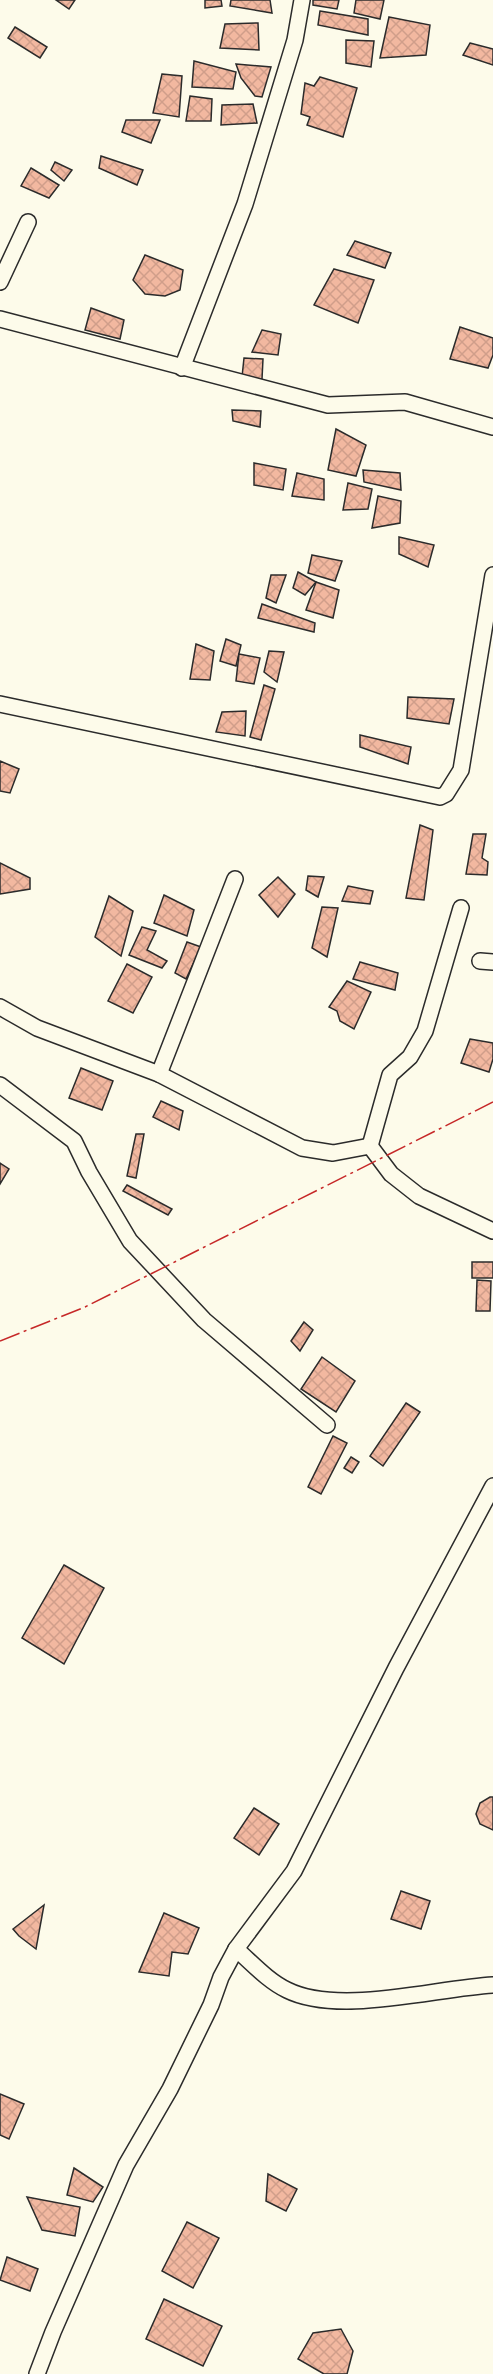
<svg xmlns="http://www.w3.org/2000/svg" width="493" height="2374" font-family="'DM Sans',sans-serif">
	<style>
		.building { fill: url(#building-cross-hatch); stroke: #2b2b2b; stroke-width: 1.5 }
		.lines { fill: none; stroke-linecap: round; stroke-linejoin: round }
		.minor-casing { stroke: #2b2b2b; stroke-width: 18 }
		.minor { stroke: #fdfbea; stroke-width: 15 }
		.power { stroke: #c62828; stroke-width: 1.5; stroke-dasharray: 21 4.5 3 4.5; stroke-linecap: butt }
	</style>
	<defs>
		<pattern id="building-cross-hatch" width="8" height="8" patternUnits="userSpaceOnUse" patternTransform="scale(1.5)"><rect width="8" height="8" fill="#f2b8a0"/><path d="M0 0l8 8M0 8l8-8" fill="none" stroke="#d09e8a"/></pattern>
	</defs>
	<rect width="100%" height="100%" fill="#fdfbea"/>
	<g class="building">
		<polygon points="56,0 75,0 69,9"/>
		<polygon points="205,0 221,0 222,6 205,8"/>
		<polygon points="231,0 270,0 272,13 230,6"/>
		<polygon points="313,0 339,0 337,9 313,5"/>
		<polygon points="356,0 384,0 380,19 354,13"/>
		<polygon points="320,11 368,19 368,35 318,25"/>
		<polygon points="389,17 430,25 426,55 380,58"/>
		<polygon points="258,23 259,50 220,48 225,24"/>
		<polygon points="15,27 47,47 40,58 8,38"/>
		<polygon points="346,40 374,41 371,67 346,63"/>
		<polygon points="470,43 493,49 493,65 463,55"/>
		<polygon points="194,61 236,72 233,89 192,87"/>
		<polygon points="236,64 271,67 262,97 255,96 241,78"/>
		<polygon points="162,74 182,76 179,117 153,113"/>
		<polygon points="320,77 357,88 343,137 307,125 310,117 301,114 305,83 314,86"/>
		<polygon points="190,96 212,99 211,121 186,121"/>
		<polygon points="253,104 257,123 221,125 222,105"/>
		<polygon points="126,120 160,120 151,143 122,132"/>
		<polygon points="101,156 143,170 137,185 99,168"/>
		<polygon points="55,162 72,170 64,181 51,170"/>
		<polygon points="31,168 59,185 49,198 21,186"/>
		<polygon points="355,241 391,253 385,268 347,255"/>
		<polygon points="145,255 183,270 180,290 165,296 145,294 133,280"/>
		<polygon points="334,269 374,280 358,323 314,305"/>
		<polygon points="91,308 124,320 120,339 85,330"/>
		<polygon points="460,327 493,338 493,355 488,368 450,359"/>
		<polygon points="262,330 281,334 278,355 252,352"/>
		<polygon points="244,358 263,359 262,379 242,377"/>
		<polygon points="232,410 261,411 260,427 233,421"/>
		<polygon points="336,429 366,445 356,476 328,470"/>
		<polygon points="254,463 286,469 283,490 254,485"/>
		<polygon points="363,470 400,473 401,490 364,482"/>
		<polygon points="297,473 324,479 324,500 292,496"/>
		<polygon points="348,483 372,489 368,509 343,510"/>
		<polygon points="378,496 401,501 400,523 372,528"/>
		<polygon points="399,537 434,545 428,567 399,554"/>
		<polygon points="312,555 342,561 335,581 308,573"/>
		<polygon points="298,572 316,582 305,595 293,588"/>
		<polygon points="271,575 286,575 276,603 266,598"/>
		<polygon points="316,582 339,590 333,618 306,610"/>
		<polygon points="262,604 315,623 314,632 258,618"/>
		<polygon points="226,639 241,645 236,666 220,661"/>
		<polygon points="196,644 214,651 210,680 190,679"/>
		<polygon points="269,651 284,652 277,682 264,672"/>
		<polygon points="239,654 260,658 254,684 236,681"/>
		<polygon points="264,685 275,689 261,740 250,737"/>
		<polygon points="408,697 454,699 449,724 407,718"/>
		<polygon points="246,711 245,736 216,732 222,712"/>
		<polygon points="360,735 411,747 408,764 360,747"/>
		<polygon points="0,761 19,769 10,793 0,791"/>
		<polygon points="420,825 433,830 424,900 406,898"/>
		<polygon points="473,834 486,834 482,858 488,862 487,875 466,874"/>
		<polygon points="0,863 30,878 30,889 0,894"/>
		<polygon points="308,876 324,877 318,897 306,890"/>
		<polygon points="278,877 295,894 278,917 259,895"/>
		<polygon points="348,886 373,891 370,904 342,901"/>
		<polygon points="164,895 194,910 187,936 154,923"/>
		<polygon points="109,896 133,911 121,956 95,937"/>
		<polygon points="322,907 338,908 327,957 312,948"/>
		<polygon points="142,927 156,931 147,950 167,961 162,968 129,955"/>
		<polygon points="187,942 201,947 186,979 175,973"/>
		<polygon points="360,962 398,973 395,990 353,979"/>
		<polygon points="127,964 152,977 133,1013 108,1001"/>
		<polygon points="347,981 371,992 354,1029 340,1021 337,1011 329,1007"/>
		<polygon points="470,1039 493,1043 493,1059 489,1072 461,1063"/>
		<polygon points="81,1068 113,1081 102,1110 69,1098"/>
		<polygon points="161,1101 183,1111 179,1130 153,1117"/>
		<polygon points="136,1134 144,1134 136,1178 127,1176"/>
		<polygon points="0,1163 9,1169 0,1184"/>
		<polygon points="127,1185 172,1209 168,1215 123,1191"/>
		<rect x="472" y="1262" width="21" height="16"/>
		<polygon points="477,1280 491,1281 490,1311 476,1311"/>
		<polygon points="304,1322 313,1330 300,1351 291,1341"/>
		<polygon points="322,1357 355,1381 336,1412 301,1389"/>
		<polygon points="406,1403 420,1412 383,1466 370,1456"/>
		<polygon points="333,1436 347,1443 321,1494 308,1487"/>
		<polygon points="351,1457 359,1462 352,1473 344,1468"/>
		<polygon points="64,1565 104,1588 64,1664 22,1638"/>
		<polygon points="490,1797 493,1797 493,1830 480,1824 476,1814 480,1803"/>
		<polygon points="254,1808 279,1824 259,1855 234,1838"/>
		<polygon points="401,1891 430,1901 421,1929 391,1919"/>
		<polygon points="44,1905 36,1949 19,1936 13,1929"/>
		<polygon points="164,1913 199,1928 188,1954 172,1952 169,1976 139,1972"/>
		<polygon points="0,2094 24,2104 9,2139 0,2135"/>
		<polygon points="74,2168 103,2187 93,2202 67,2195"/>
		<polygon points="268,2174 297,2189 286,2211 266,2201"/>
		<polygon points="27,2197 80,2207 75,2236 42,2230"/>
		<polygon points="187,2222 219,2238 193,2288 162,2271"/>
		<polygon points="7,2257 38,2269 30,2291 0,2280"/>
		<polygon points="164,2299 222,2326 203,2366 146,2339"/>
		<polygon points="341,2329 353,2351 347,2374 324,2374 298,2359 313,2333"/>
	</g>
	<g class="lines">
		<defs>
			<g id="minor">
				<polyline points="0,282 28,222"/>
				<polyline points="0,319 328,405 405,402 493,427"/>
				<polyline points="182,368 245,204 295,40 302,0"/>
				<polyline points="0,704 440,797 446,794 461,770 493,575"/>
				<polyline points="480,961 493,962"/>
				<polyline points="0,1007 37,1028 159,1074 302,1148 333,1153 370,1146 391,1174 419,1196 493,1231"/>
				<polyline points="159,1074 235,879"/>
				<polyline points="0,1085 74,1141 89,1172 130,1241 204,1320 327,1425"/>
				<polyline points="370,1146 390,1075 410,1057 425,1031 461,908"/>
				<path d="M236,1949C252,1963 268,1981 287,1990C339,2016 436,1988 493,1985"/>
				<polyline points="37,2374 53,2332 126,2165 170,2089 211,2005 221,1977 236,1949 294,1871 396,1668 493,1486"/>
			</g>
		</defs>
		<use href="#minor" class="minor-casing"/>
		<use href="#minor" class="minor"/>
		<polyline class="power" points="0,1341 85,1307 493,1102"/>
	</g>
</svg>
